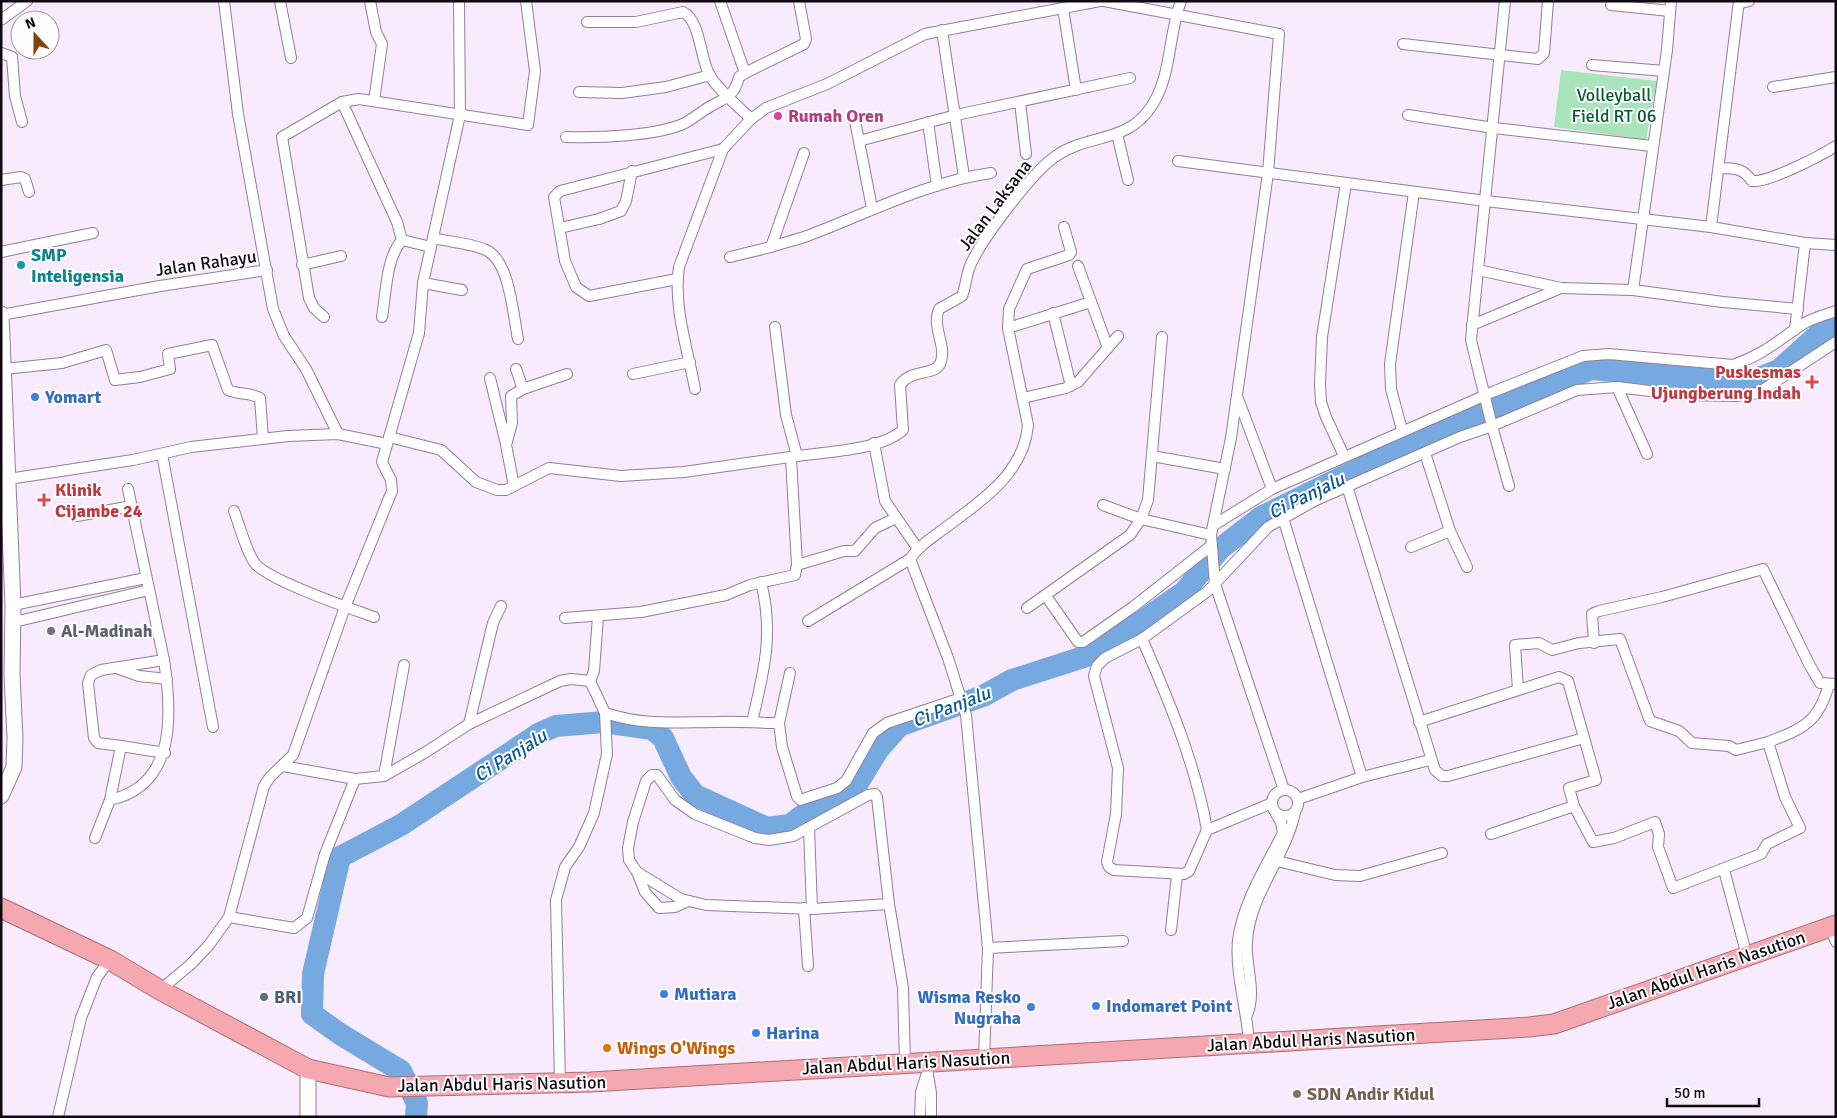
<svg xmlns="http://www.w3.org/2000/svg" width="1837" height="1118" font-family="Signika,sans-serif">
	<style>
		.green { fill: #a9e4bb }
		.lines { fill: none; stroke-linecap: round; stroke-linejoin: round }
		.river { stroke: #76a9e0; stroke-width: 22 }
		.street-casing { stroke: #927e99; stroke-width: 12 }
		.secondary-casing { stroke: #927e99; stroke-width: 17 }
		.highway-casing { stroke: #a67079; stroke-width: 21 }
		.street { stroke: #fff; stroke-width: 10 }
		.secondary { stroke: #fff; stroke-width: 15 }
		.highway { stroke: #f6a8b0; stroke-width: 19 }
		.hotel-dot { fill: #d1479c; stroke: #fefefe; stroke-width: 2 }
		.culture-dot { fill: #0f9aa8; stroke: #fefefe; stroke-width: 2 }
		.health-dot { fill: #e0444e; stroke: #fefefe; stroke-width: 2 }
		.shop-dot { fill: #3f7fe0; stroke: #fefefe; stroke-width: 2 }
		.worship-dot { fill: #6b7280; stroke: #fefefe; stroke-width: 2 }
		.service-dot { fill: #5c6f8a; stroke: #fefefe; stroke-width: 2 }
		.food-dot { fill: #e8710a; stroke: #fefefe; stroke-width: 2 }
		.education-dot { fill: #8d6e63; stroke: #fefefe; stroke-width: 2 }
		.labels { text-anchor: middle; stroke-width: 4; stroke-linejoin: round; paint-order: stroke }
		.park-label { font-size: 18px; fill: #075b30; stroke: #fefefe }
		.hotel-label { font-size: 18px; font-weight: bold; fill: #b23c85; stroke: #fefefe; text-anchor: start }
		.street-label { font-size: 18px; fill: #100912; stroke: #fefefe }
		.culture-label { font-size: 18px; font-weight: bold; fill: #0d838f; stroke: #fefefe; text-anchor: start }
		.health-label { font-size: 18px; font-weight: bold; fill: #be3a42; stroke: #fefefe; text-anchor: end }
		.shop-label { font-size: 18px; font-weight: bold; fill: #366cbe; stroke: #fefefe; text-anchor: start }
		.worship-label { font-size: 18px; font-weight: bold; fill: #5b616d; stroke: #fefefe; text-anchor: start }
		.service-label { font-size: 18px; font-weight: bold; fill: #4e5e75; stroke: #fefefe; text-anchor: start }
		.food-label { font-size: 18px; font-weight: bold; fill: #c56008; stroke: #fefefe; text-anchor: start }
		.education-label { font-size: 18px; font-weight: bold; fill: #785e54; stroke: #fefefe; text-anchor: start }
		.water-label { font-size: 19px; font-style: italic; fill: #095698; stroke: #fefefe }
	</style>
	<rect width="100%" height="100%" fill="#f8ebfd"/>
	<polygon class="green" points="1561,70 1657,81 1646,140 1554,127"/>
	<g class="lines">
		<polyline class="river" points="416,1117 417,1103 401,1071 340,1034 312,1014 313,974 340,857 401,825 540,733 556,726 604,722 652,729 663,738 681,777 695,795 767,828 790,825 812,808 856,786 878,750 899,726 983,696 1012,680 1096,653 1184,592 1221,548 1261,517 1399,449 1591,369 1714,380 1754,380 1779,370 1819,334 1836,328"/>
		<defs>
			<g id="street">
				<polyline points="224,1 238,114 273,309 284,336 306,369 338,434"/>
				<polyline points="280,1 291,58"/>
				<polyline points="370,1 376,32 382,44 374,101"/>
				<polyline points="720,1 745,73"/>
				<polyline points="1104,1 1279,34 1268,173 1231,438 1211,535 1215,584 1284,790"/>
				<polyline points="1505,1 1471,340 1492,426 1577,390 1617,387 1647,454"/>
				<polyline points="1671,1 1667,50 1633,290 1723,302 1798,309"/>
				<polyline points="1739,3 1749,1"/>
				<polyline points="1611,5 1670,11"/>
				<polyline points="1063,8 1076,90"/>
				<polyline points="1,20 27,1"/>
				<path d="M587,22H636L683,12C701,21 700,60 710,76C720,92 737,105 751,119"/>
				<polyline points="942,30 964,177"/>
				<polyline points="1403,44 1538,59 1544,53 1548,1"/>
				<polyline points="1,53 12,57 15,96 22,122"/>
				<polyline points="1592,65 1664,71"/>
				<polyline points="1773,87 1836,77"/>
				<polyline points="579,92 622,93 666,87 710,75"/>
				<polyline points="342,102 359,99 528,125 535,71 526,1"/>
				<polyline points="1020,102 1026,154"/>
				<polyline points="1408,115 1494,128 1652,146"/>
				<polyline points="855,121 872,208"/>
				<polyline points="928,122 937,186"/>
				<polyline points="1117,134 1128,180"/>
				<path d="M566,137C598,138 658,136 685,123C694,118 702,111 711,106C726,98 735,95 739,77L745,73L804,44L806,39L799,1"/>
				<polyline points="859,141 956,115 1130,78"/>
				<path d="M804,153L771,247C783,243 796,240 807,236C868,213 927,182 991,173"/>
				<polyline points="1178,161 1486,201 1711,227 1805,243 1795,330"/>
				<path d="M1719,168C1735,169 1742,167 1752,181C1768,183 1820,156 1836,146"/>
				<polyline points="1,180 21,177 25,179 29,192"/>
				<polyline points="1711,227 1739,1"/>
				<polyline points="560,228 599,219 621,211 626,201 632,171"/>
				<path d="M433,238C449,242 471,243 486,250C510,261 513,315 518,339"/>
				<polyline points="1805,243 1836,245"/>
				<polyline points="1,252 93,233"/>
				<polyline points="730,257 771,247"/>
				<polyline points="302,265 341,256"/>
				<polyline points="1078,266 1108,348"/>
				<polyline points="1478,270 1561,288 1633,290"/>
				<polyline points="677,279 589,296 576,287 565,261 554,197 560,191 723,149"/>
				<polyline points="423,283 462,290"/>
				<polyline points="1053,313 1071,386"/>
				<polyline points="1,315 160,286 267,270"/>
				<polyline points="324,317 314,308 309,298 282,137 342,102 397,222 402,240 431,247"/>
				<path d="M382,317C386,294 386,258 402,240"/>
				<polyline points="1472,325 1561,288"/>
				<polyline points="1008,328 1091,302"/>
				<path d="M4,369L62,363L106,350L115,380L140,377L170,369L168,354L212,345L228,390C239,395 249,392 260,398L263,439"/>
				<polyline points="516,369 523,389"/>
				<polyline points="633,374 690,362"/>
				<polyline points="490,378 506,444"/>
				<polyline points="1617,387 1682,395 1736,396 1758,393 1836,342"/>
				<path d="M695,389C688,350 673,307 679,267L723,149L751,119L766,108L827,84L925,34L1100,1"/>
				<polyline points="1237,396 1272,489"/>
				<polyline points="1023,398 1066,388 1078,382 1118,336"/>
				<polyline points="1402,430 1391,389 1390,364 1414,192"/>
				<polyline points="389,437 441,450 476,482 497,490 506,490 549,468 621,476 684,472 797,456 786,415 775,327"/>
				<polyline points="874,443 885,501 918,549"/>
				<polyline points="1425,453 1450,531 1467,567"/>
				<polyline points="162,454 213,727"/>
				<path d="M797,456C826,452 881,450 903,430L900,385C910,369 934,376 940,364C948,347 931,327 939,309L962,296C966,286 966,276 970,266C981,240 1032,172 1056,156C1089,133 1126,144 1151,107C1172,76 1168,35 1181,1"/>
				<polyline points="1152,456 1225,469"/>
				<polyline points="1344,456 1326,417 1321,402 1320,384 1322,337 1346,183"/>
				<polyline points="2,480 133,460 191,447 288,436 338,434 387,444"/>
				<polyline points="514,486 506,445 512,423 511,396 523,389 567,374"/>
				<polyline points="1347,486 1435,770 1442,776 1448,776 1584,738"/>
				<path d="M128,489L164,660C172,713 177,785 110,800L121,746L165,753"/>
				<polyline points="1103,505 1141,519 1211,535"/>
				<path d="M234,511C240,527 245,548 254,562C264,579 352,609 374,617"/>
				<polyline points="77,516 132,506"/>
				<polyline points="1283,518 1362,777"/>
				<path d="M1214,525L1272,489L1495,391L1583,356L1609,354L1733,365C1765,354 1777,341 1803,324C1813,318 1825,315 1836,311"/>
				<polyline points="1411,547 1450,531"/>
				<polyline points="797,565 844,551 855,551 875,528 896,518"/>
				<polyline points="1046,596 1078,642 1083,642 1133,607 1212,545"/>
				<polyline points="13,605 146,578"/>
				<polyline points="1027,608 1130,535 1141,519 1148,500 1162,337"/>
				<polyline points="565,618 641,612 726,595 750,585 795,575 797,565 791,458"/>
				<polyline points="808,621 910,559"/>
				<polyline points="14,622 149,590"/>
				<path d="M1142,639C1168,698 1196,765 1207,830"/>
				<polyline points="1594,643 1592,614 1599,611 1662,597 1763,569 1809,664 1820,683 1836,684"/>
				<polyline points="117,668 139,676 167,679"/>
				<polyline points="590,681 594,671 598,616"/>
				<path d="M605,713C645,726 676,722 716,722C737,721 758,723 779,723L782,747L797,796L800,800L837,788L846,781L873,733L887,723L961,698"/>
				<path d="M752,722C764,671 774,634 761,582"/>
				<polyline points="1419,722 1559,677 1568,681 1596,780 1569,788 1574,806 1593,842 1614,838 1655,822 1659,834 1658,847 1673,888 1761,854 1767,844 1800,828 1785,797 1768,742 1736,750 1729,746 1692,743 1679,731 1650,721 1620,639 1579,643 1552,650 1539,643 1515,645 1518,690"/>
				<polyline points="779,723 790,673"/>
				<polyline points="469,724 493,623 501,606"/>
				<path d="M1768,742C1803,729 1819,722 1829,684"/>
				<polyline points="121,746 98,743 94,738 88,683 91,675 101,670 164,660"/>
				<polyline points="283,766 355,779 384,776 426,752 469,724 560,681 571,679 590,681 605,713 607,754 594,813 579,847 565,867 556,900 560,1083"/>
				<polyline points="384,776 404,665"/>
				<circle cx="1285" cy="803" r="13"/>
				<polyline points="1298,799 1362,777 1430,760"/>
				<polyline points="1272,803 1207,830 1189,871 1184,874 1114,870 1109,867 1107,862 1116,814 1118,768 1094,676 1097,666 1105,658 1142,639 1208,591 1268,527 1314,501 1460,437 1492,426 1509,486"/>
				<polyline points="809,828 812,909"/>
				<polyline points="1491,834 1574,806"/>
				<polyline points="95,838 110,800"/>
				<polyline points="1271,858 1277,861 1335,875 1360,876 1442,853"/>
				<polyline points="1724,870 1747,956"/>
				<polyline points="637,872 645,892 659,908 675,907 688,901"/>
				<polyline points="889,904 812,909 706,905 681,899 637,872 629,860 628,848 633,822 646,781 652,775 657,775 675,800 695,814 755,838 769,840 793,836 868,795 875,794 877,797 889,904 903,988 905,1064"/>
				<polyline points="804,908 808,966"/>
				<polyline points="229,917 294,928 307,918 325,854 355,779"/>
				<polyline points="1830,927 1836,942"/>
				<polyline points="1171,930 1177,875"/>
				<polyline points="988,948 1123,941"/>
				<polyline points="160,990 190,965 209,945 229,917 264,786 270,777 293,755 345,607 392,491 391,480 382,462 419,333 423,283 460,115 459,1"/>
				<path d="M1247,1015C1257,991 1245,966 1247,942C1249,895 1286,857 1295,812"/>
				<path d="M1249,1043C1247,1009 1235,974 1238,940C1243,902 1266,867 1283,833L1281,822L1276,814"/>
				<path d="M984,1059L988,948L966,715L948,658L910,559C918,547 930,539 941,531C978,503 1024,475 1028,425L1008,328L1009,309L1027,269L1069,255L1071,252L1064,227"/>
				<polyline points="926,1063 931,1093 931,1117"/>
				<polyline points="58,1117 81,1018 97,977 110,960"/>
				<polyline points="920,1117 921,1092 926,1076"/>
			</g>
			<g id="secondary">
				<polyline points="1,314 13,605 12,675 15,738 14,767 1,796"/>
				<polyline points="308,1069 308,1117"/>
			</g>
			<polyline id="highway" points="1,908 110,960 160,990 308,1069 389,1087 591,1082 1529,1027 1554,1024 1836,925"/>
		</defs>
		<use href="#street" class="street-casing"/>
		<use href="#secondary" class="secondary-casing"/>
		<use href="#highway" class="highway-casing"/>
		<use href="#street" class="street"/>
		<use href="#secondary" class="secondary"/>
		<use href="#highway" class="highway"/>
	</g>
	<circle class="hotel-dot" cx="778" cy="116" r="5"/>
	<circle class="culture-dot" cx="21" cy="265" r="5"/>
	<g class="health-dot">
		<path d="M1809.5 374.5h5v5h5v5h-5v5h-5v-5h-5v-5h5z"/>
		<path d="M41.5 492.5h5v5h5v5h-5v5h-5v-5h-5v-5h5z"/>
	</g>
	<g class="shop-dot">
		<circle cx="35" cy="397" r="5"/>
		<circle cx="664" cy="994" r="5"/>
		<circle cx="1096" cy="1006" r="5"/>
		<circle cx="1031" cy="1007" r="5"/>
		<circle cx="756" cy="1033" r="5"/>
	</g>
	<circle class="worship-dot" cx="51" cy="631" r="5"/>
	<circle class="service-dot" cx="264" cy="997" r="5"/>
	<circle class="food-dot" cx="607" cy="1048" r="5"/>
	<circle class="education-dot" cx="1297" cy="1094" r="5"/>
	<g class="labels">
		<g class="park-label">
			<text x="1614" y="101">Volleyball<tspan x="1614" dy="21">Field RT 06</tspan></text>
		</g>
		<g class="hotel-label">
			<text x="788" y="122">Rumah Oren</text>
		</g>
		<g class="street-label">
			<text transform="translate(995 205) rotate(-53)" y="6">Jalan Laksana</text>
			<text transform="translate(206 263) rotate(-8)" y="6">Jalan Rahayu</text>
			<text transform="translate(1706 970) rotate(-19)" y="6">Jalan Abdul Haris Nasution</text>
			<text transform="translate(1311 1040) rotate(-3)" y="6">Jalan Abdul Haris Nasution</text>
			<text transform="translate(906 1063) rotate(-3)" y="6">Jalan Abdul Haris Nasution</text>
			<text transform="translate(502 1084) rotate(-1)" y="6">Jalan Abdul Haris Nasution</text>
		</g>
		<g class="culture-label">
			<text x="31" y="261">SMP<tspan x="31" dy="21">Inteligensia</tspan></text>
		</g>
		<g class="health-label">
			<text x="1801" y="378">Puskesmas<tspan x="1801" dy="21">Ujungberung Indah</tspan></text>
			<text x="55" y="496" text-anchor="start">Klinik<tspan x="55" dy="21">Cijambe 24</tspan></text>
		</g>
		<g class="shop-label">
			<text x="45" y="403">Yomart</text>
			<text x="674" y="1000">Mutiara</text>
			<text x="1021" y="1003" text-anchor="end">Wisma Resko<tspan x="1021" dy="21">Nugraha</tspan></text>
			<text x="1106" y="1012">Indomaret Point</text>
			<text x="766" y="1039">Harina</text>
		</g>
		<g class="worship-label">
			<text x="61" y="637">Al-Madinah</text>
		</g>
		<g class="service-label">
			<text x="274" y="1003">BRI</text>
		</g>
		<g class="food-label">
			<text x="617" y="1054">Wings O'Wings</text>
		</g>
		<g class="education-label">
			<text x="1307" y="1100">SDN Andir Kidul</text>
		</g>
		<g class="water-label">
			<text transform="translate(1306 495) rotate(-26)" y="7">Ci Panjalu</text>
			<text transform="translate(951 706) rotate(-21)" y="7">Ci Panjalu</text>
			<text transform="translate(510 755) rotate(-32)" y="7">Ci Panjalu</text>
		</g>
	</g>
	<rect width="1837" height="1118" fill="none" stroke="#100912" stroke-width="5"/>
	<g transform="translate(35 35) rotate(339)"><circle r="24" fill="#fefefe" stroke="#9f9ca0"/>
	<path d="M0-4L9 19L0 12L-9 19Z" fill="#824208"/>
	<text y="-8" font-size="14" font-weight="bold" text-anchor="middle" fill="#100912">N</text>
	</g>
	<path d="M1667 1098v8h92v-8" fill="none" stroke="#100912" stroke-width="2.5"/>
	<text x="1674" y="1098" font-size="15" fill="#100912" stroke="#fefefe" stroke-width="4" paint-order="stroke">50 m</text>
</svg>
